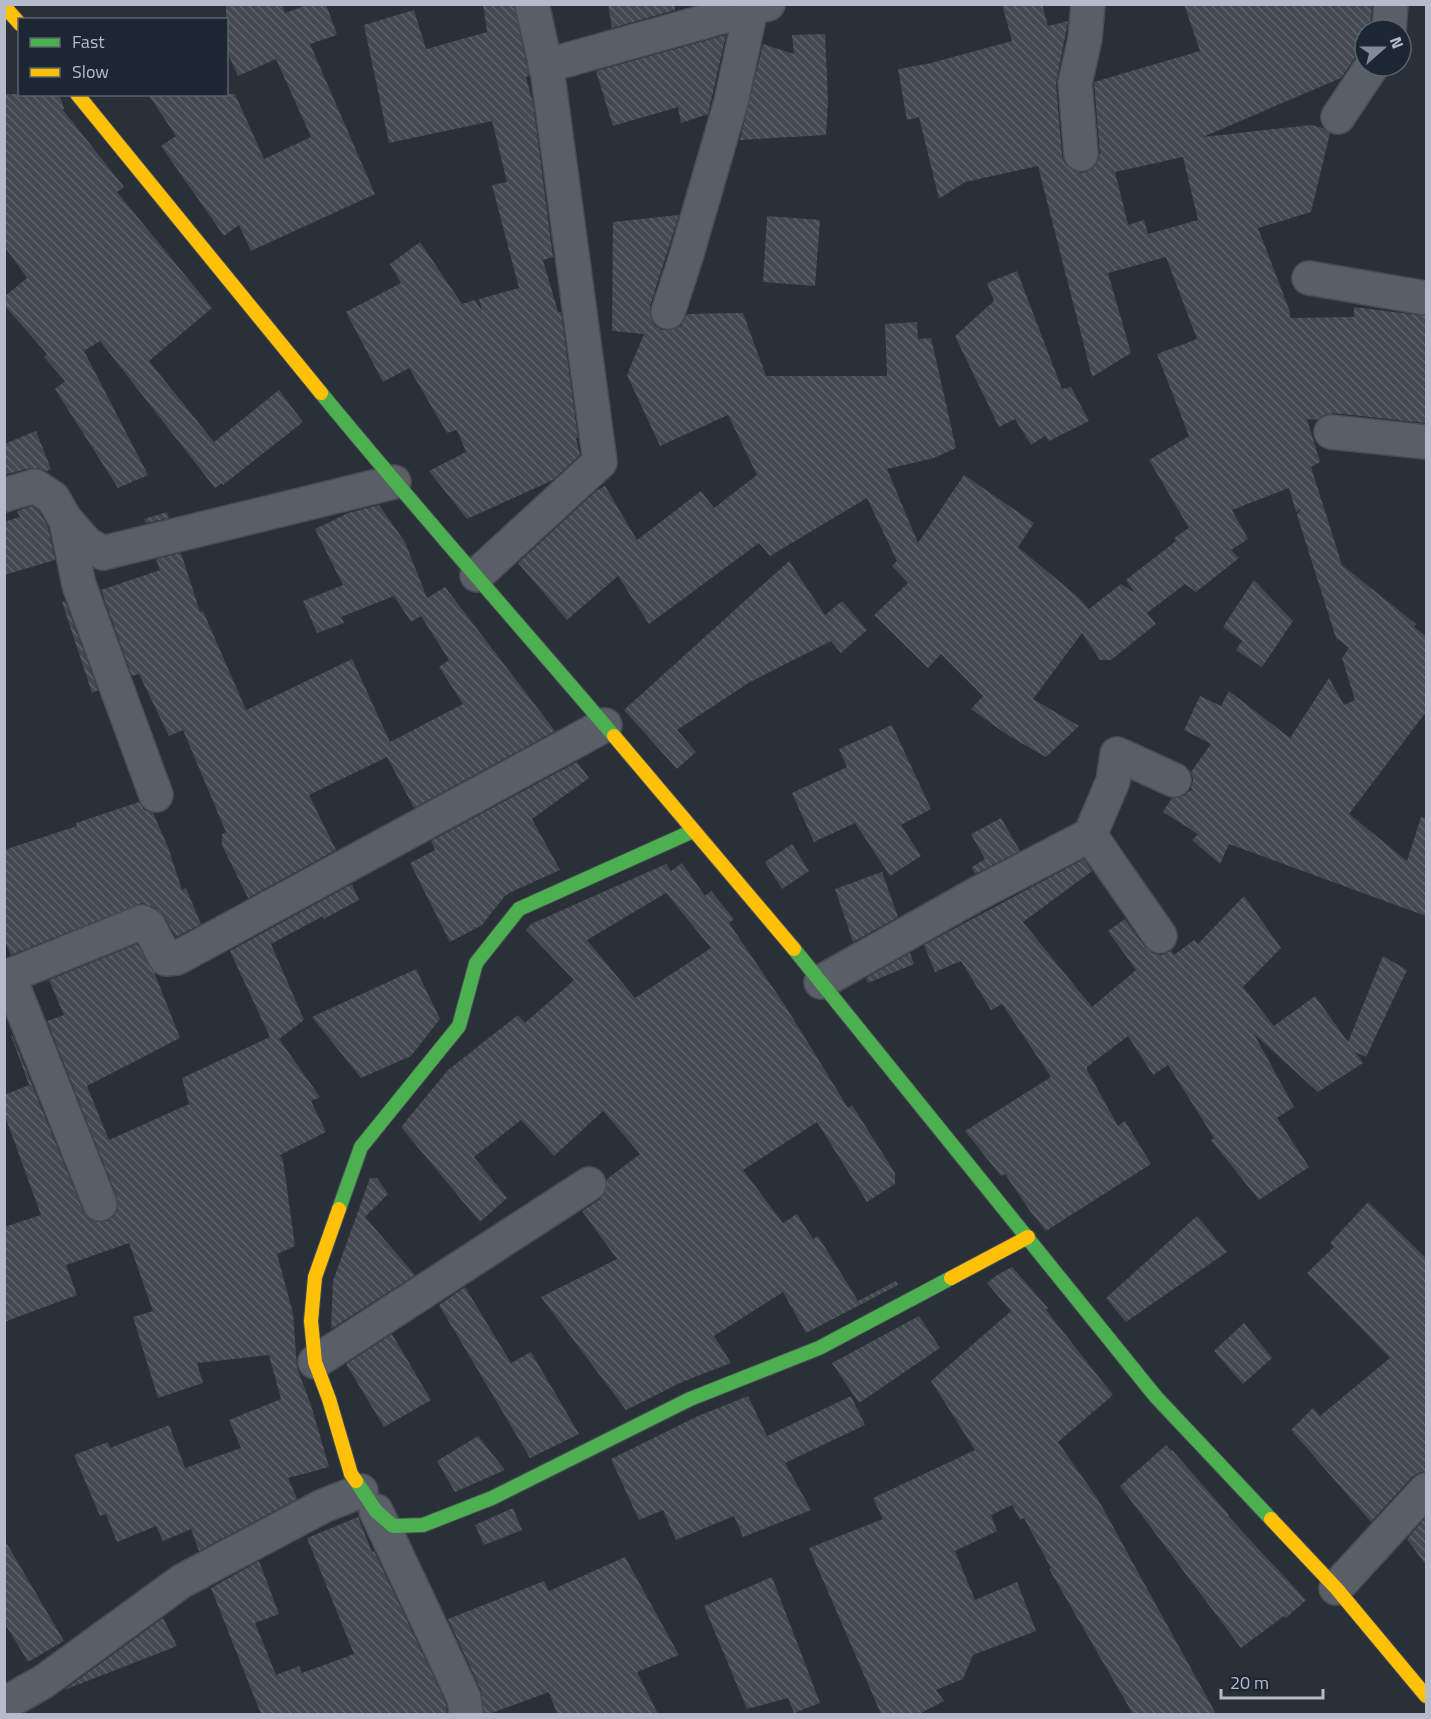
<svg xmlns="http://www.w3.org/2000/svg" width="1431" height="1719" font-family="'Titillium Web',sans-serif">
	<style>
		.building { fill: url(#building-back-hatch); fill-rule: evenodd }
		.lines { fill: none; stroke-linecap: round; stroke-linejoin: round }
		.street-casing { stroke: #484c53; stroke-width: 36 }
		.fast-casing { stroke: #484c53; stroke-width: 16 }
		.slow-casing { stroke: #484c53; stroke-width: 16 }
		.street { stroke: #5a5e66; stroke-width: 33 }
		.fast { stroke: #4caf50; stroke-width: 14 }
		.slow { stroke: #ffc107; stroke-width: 14 }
	</style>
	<defs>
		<pattern id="building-back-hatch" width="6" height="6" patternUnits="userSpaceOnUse" patternTransform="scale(1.5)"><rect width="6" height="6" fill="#444950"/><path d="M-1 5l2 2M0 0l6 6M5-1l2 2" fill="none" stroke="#5d6168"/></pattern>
	</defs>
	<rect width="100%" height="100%" fill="#2a3038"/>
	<g class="building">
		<polygon points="226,4 282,4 285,13 310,4 326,4 337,35 310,44 375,194 251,251 239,225 224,236 161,146 176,136 148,94 235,94 264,159 311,137 276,59 238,76 226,49"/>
		<polygon points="483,4 514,4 529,76 526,77 533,103 553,257 543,260 558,312 561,312 578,438 576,438 580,455 553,480 467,519 429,471 466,452 457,430 447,433 409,368 383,382 346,312 401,283 390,264 420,242 462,304 475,300 482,311 479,299 519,288 492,185 507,182 492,121 389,143 364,25 414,10 426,49 487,32"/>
		<polygon points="608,4 674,4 675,10 612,28"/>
		<path d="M1002,4H1042L1048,26L1068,21L1056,84L1062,156L1066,165L1074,171L1082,173L1092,169L1098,161L1100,153L1094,82L1200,51L1184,4H1372L1370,30H1365V49L1356,56L1341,78L1203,137L1311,125L1323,128L1330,133L1311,212L1258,228L1290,312V318L1354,317V307L1426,316V423L1333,413L1324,415L1317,420L1307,419L1320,462L1311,467L1342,565L1416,624L1414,627L1426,636V712L1349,814L1407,861L1421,817L1426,818V916L1229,844L1220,864L1192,840L1198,834L1163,812L1172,798L1184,796L1190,790L1193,791L1191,788L1193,779L1191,772L1211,744L1184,730L1200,696L1221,706L1229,691L1290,738L1329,678L1344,705L1355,700L1342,658L1349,648L1336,638L1297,515L1301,508L1296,512L1289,488L1232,510L1248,539L1231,550L1239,558L1196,592L1185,584L1147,613L1156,624L1111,660H1100L1082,633L1033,699L1079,726L1046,757L1009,736L971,709L983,696L941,654L928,668L874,615L908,583L892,566L897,561L867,498L770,556L759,543L649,624L618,576L567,620L518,563L596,491L605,486L637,540L701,491L714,508L757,475L728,415L660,446L627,375L644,334L612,331L613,222L679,215L650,306V316L654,325L662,330H671L681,326L687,314L743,313L766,376H887L885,324L917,322L918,339L931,338L956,448L934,458L887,469L918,543L964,475L1034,523L1018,547L1078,597L1089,609L1121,584L1135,593L1126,580L1176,541L1174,538L1189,528L1149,460L1189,436L1157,354L1197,339L1166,257L1108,273L1131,353L1092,377L1038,166L965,182L939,199L919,117L907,120L898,69L931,63L1012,41ZM1183,157L1198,220L1148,234L1144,220L1128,225L1115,172Z"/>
		<polygon points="825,34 828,101 826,135 740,140 763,44 794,54 792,35"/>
		<polygon points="726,35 708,114 681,123 678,107 613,126 596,71"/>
		<polygon points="4,94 59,94 64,108 63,110 124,187 117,192 212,308 149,361 214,442 279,390 303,422 223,485 222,483 215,488 100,341 84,351 148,475 118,488 55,389 65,381 44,357 47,354 4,305 4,297 27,278 4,246"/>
		<polygon points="767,216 820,220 815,286 763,282"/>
		<polygon points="1017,271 1062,389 1071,387 1089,421 1049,441 1045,436 1031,445 1015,419 999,427 955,336 994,301 987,283"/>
		<polygon points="36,431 51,469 47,471 38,468 30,468 4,475 4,444"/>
		<polygon points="379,505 405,542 427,598 445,587 555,731 414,808 387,757 309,795 336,850 248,898 222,845 222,834 226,832 183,730 169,736 139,674 132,676 101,590 160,570 156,559 181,553 200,612 203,611 246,710 352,659 390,742 463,704 439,667 449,660 421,616 411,622 394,596 341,617 344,623 317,633 303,601 343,585 315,529 348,513"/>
		<polygon points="32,506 39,511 48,527 55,560 4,575 4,522 20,517 17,511"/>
		<polygon points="167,512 169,518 146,523 144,519"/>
		<polygon points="789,561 825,615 842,601 867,630 841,653 831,641 750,682 677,730 696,752 677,769 624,710"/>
		<polygon points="1254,580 1293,621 1262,667 1236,650 1242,641 1223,627"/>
		<polygon points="65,601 98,690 92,693 62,602"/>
		<polygon points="892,725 931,809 901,825 921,856 890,876 855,823 814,842 792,793 847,767 839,749"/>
		<polygon points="577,762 589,778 532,819 560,870 511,892 504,897 482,925 450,942 410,863 435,850 431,841"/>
		<polygon points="139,802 144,810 153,813 168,847 182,890 186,888 201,924 176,937 164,916 156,908 142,903 11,955 4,939 4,850 77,826 76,823"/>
		<polygon points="1001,818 1020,851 975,874 972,867 985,859 971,834"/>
		<polygon points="792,844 809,871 782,889 765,862"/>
		<polygon points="1084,859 1092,871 1023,922 1092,1007 1136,970 1108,931 1125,919 1145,947 1152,953 1161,955 1171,951 1174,955 1194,940 1198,944 1244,896 1281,948 1243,987 1274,1026 1315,996 1348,1042 1383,956 1407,970 1366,1057 1355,1052 1363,1063 1318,1092 1254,1034 1294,1107 1277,1118 1309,1167 1259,1200 1211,1140 1214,1138 1168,1065 1153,1075 1128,1036 1087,1067 1087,1070 1118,1126 1125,1121 1151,1164 1046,1231 1030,1211 1005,1174 1001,1176 965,1131 1051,1077 1002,1004 991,1010 961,961 935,972 924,945"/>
		<path d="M682,863L705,896L711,891L734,919L729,923L786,1007L848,1108L852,1105L895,1173V1184L867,1202L817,1122L743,1170L783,1223L797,1214L813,1239L818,1236L858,1301L896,1281L898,1285L806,1333L783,1292L714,1336L731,1363L682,1382L626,1410L541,1297L617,1259L582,1211L599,1200L605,1193L607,1179L640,1154L603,1111L554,1156L521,1120L474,1157L507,1198L480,1222L401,1127L448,1070L518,1015L525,1023L574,980L526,930L531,924L666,864L671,871ZM666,893L711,948L635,998L587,940Z"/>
		<polygon points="882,872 898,917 853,942 835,889"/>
		<polygon points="352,884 359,900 324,919 323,916 271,944 304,1020 279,1039 320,1097 311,1101 326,1132 280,1155 283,1160 295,1246 277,1254 293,1313 297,1368 311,1405 329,1467 288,1478 297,1499 199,1551 191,1529 163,1541 156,1526 117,1542 106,1514 100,1516 74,1455 108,1442 110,1448 169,1425 185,1468 241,1448 229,1420 281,1399 269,1355 197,1363 203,1383 158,1398 133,1317 153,1311 129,1243 66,1265 77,1295 4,1322 4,1227 41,1215 4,1113 4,1095 29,1085 11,1035 12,1035 83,1211 88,1218 97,1222 107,1221 114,1216 118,1207 117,1197 47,1021 64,1015 49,980 137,944 154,972 180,1038 87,1086 109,1140 189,1104 182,1078 270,1037 230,951"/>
		<polygon points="910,953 914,964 868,983 866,978"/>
		<polygon points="416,969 440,1019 411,1056 361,1078 312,1017"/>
		<polygon points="370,1178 377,1178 388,1194 365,1217 415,1275 331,1329 333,1281"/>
		<polygon points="1368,1202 1426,1258 1426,1472 1420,1472 1412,1477 1371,1522 1291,1430 1313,1408 1320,1416 1390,1358 1307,1273 1334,1247 1330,1243"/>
		<polygon points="1197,1216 1227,1252 1126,1322 1106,1298"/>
		<polygon points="1012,1267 1048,1308 1046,1310 1113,1395 1058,1442 1099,1501 1216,1714 1133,1714 1049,1569 1051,1568 1024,1518 1020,1520 1012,1505 991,1515 997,1531 955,1551 975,1600 1017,1582 1036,1631 973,1655 963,1679 936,1690 944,1701 919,1714 881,1714 809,1548 883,1519 873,1498 975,1450 931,1381 1011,1311 987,1283 997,1275"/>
		<polygon points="465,1287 511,1363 531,1352 579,1434 530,1458 439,1305"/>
		<polygon points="919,1316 940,1348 859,1403 832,1363"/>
		<polygon points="1244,1323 1272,1358 1243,1384 1214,1351"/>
		<polygon points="392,1334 431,1400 384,1427 346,1364"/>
		<polygon points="748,1396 767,1436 851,1396 865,1425 785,1463 811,1510 743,1537 734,1516 676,1540 663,1510 639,1520 611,1459 698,1416"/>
		<polygon points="478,1436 505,1470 455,1492 437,1461"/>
		<polygon points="1166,1445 1171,1451 1172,1450 1229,1515 1228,1516 1306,1600 1286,1618 1284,1616 1241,1648 1120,1486"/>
		<polygon points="513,1508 522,1530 484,1545 475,1525"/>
		<polygon points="358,1517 372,1552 374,1551 446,1703 447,1714 261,1714 211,1588 259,1561 279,1614 255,1623 276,1675 299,1666 302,1673 354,1654 307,1538"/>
		<polygon points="1426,1517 1426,1565 1407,1539"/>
		<polygon points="4,1539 64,1641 28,1662 4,1622"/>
		<polygon points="625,1557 679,1655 637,1672 658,1714 557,1714 549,1692 489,1714 484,1714 481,1690 448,1619 544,1581 549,1591"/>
		<polygon points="772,1577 820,1703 794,1713 788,1698 747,1709 704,1606"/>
		<polygon points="163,1618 177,1646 64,1690"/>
	</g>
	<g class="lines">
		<defs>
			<g id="street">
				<polyline points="1389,30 1391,4"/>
				<polyline points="545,66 768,4"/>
				<polyline points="1338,117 1372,66"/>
				<polyline points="1081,154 1075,83 1085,39 1088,4"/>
				<polyline points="1309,278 1426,298"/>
				<polyline points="668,312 686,257 731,102 752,4"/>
				<polyline points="1331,432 1426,442"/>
				<polyline points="4,495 35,486 53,498 65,519 87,544 103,553 394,482"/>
				<polyline points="66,521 79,585 156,795"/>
				<polyline points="477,575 600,462 548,76 532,4"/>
				<polyline points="1090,835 1160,936"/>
				<polyline points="9,976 100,1204"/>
				<polyline points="4,978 142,922 148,925 166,959 177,958 605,725"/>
				<polyline points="821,982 975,895 1090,835 1113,781 1117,754 1174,780"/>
				<polyline points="315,1362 589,1184"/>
				<polyline points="376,1511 464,1698 466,1714"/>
				<polyline points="1336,1588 1426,1490"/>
				<polyline points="4,1704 43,1682 182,1581 323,1506 361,1491"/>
			</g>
			<g id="fast">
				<path d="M321,393C416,509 516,621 614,736"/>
				<polyline points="794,949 1156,1397 1271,1519"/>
				<polyline points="339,1209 361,1147 459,1026 476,963 519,909 693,831"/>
				<polyline points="356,1481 376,1511 393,1526 423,1525 492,1498 690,1399 819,1348 951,1278"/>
			</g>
			<g id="slow">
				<polyline points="4,6 20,24"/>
				<polyline points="77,94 321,393"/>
				<polyline points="614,736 794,949"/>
				<polyline points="339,1209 315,1277 311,1321 315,1362 329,1399 351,1474 356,1481"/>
				<polyline points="951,1278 1028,1237"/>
				<polyline points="1271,1519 1336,1588 1426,1696"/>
			</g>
		</defs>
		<use href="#street" class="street-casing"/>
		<use href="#fast" class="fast-casing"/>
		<use href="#slow" class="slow-casing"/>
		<use href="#street" class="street"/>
		<use href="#fast" class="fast"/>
		<use href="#slow" class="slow"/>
	</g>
	<rect width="1431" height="1719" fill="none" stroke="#b4bcc9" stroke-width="12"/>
	<rect x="18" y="18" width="210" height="78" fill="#1d2633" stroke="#59626f" stroke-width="1.5"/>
	<rect x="30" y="38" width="30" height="9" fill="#4caf50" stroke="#59626f" stroke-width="1.5"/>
	<text x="72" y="48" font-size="18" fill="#b4bcc9">Fast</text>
	<rect x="30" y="68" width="30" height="9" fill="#ffc107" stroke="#59626f" stroke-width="1.5"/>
	<text x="72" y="78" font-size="18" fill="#b4bcc9">Slow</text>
	<g transform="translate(1383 48) rotate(69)"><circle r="28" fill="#1d2633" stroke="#59626f" stroke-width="1.5"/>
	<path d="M0-4.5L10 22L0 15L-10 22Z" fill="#848b96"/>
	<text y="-9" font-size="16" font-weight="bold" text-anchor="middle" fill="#b4bcc9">N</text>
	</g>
	<path d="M1221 1689v9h102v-9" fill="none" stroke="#b4bcc9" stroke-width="3"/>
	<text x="1230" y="1689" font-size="18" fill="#b4bcc9" stroke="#1d2633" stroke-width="4.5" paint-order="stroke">20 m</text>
</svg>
